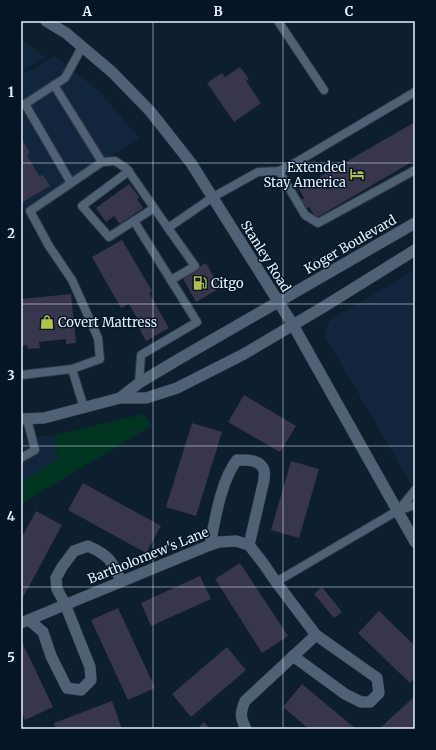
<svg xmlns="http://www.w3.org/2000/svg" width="436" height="750" font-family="Merriweather,serif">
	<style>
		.built { fill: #11263c }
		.green { fill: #003420 }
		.building { fill: #38364d }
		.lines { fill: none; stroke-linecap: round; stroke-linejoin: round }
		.service-casing { stroke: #2e3644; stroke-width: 10 }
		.minor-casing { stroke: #2e3644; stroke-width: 12 }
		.tertiary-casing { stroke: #2e3644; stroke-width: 12 }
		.service { stroke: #4e6175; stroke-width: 8 }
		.minor { stroke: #4e6175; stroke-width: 11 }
		.tertiary { stroke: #4e6175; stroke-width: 11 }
		.grid { fill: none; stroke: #e6f1fd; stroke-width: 1; stroke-opacity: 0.55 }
		.labels { text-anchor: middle; stroke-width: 3; stroke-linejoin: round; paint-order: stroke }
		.poi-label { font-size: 13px; fill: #e6f1fd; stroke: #051525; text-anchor: start }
		.street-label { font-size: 13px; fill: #e6f1fd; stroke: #051525 }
		.neatline { fill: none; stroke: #e6f1fd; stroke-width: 1.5 }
		.grid-label { font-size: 13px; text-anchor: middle; font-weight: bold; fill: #e6f1fd }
	</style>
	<rect width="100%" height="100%" fill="#0d1e2f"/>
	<g class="built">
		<polygon points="21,39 45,57 21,71"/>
		<polygon points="54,56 99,91 139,138 21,212 21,76"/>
		<polygon points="415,270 415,491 325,336 326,329 330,320"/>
		<polygon points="54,435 58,459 21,482 21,438"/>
	</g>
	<polygon class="green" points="144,414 151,426 21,504 21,482 58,459 54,435"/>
	<g class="building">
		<polygon points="240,67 249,79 246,81 261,103 234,122 207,83 222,73 225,77"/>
		<polygon points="415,122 415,160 316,218 309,207 304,209 299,201 304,198 299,189"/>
		<polygon points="21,137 30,153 27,155 39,176 43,175 50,186 21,203"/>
		<polygon points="129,184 139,197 137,199 143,208 120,224 114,216 106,222 96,208"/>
		<polygon points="122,240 152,291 149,293 169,328 146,341 139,328 142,326 129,304 121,308 92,257"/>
		<polygon points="206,263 220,288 196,302 182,277"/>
		<polygon points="71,294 76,343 66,344 66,339 39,342 40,348 28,349 27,345 21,346 21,299"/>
		<polygon points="244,395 296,426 280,452 228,422"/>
		<polygon points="192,423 222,432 196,516 166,507"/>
		<polygon points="291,461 319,469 299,538 271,530"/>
		<polygon points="83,483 161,526 146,553 68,510"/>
		<polygon points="36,511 62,525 21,601 21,539"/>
		<polygon points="240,563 288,636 262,653 215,579"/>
		<polygon points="200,576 211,599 151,626 141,603"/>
		<polygon points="322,587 342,612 334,618 314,594"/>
		<polygon points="118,608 155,688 128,700 91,620"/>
		<polygon points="379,611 415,646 415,677 410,683 358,633"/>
		<polygon points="22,642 53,707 25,720 21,711 21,643"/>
		<polygon points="227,647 246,670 191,717 172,694"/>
		<polygon points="302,684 356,729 309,729 283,707"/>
		<polygon points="415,696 415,729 379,729"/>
		<polygon points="112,701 122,729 56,729 54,723"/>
		<polygon points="204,722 210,729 197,729"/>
	</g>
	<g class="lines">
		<defs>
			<g id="service">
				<polyline points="278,21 324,90"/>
				<polyline points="54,85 102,162"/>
				<polyline points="129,171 82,206 109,237 154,208"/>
				<polyline points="279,171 305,215 318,223 415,170"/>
				<polyline points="71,183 25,104 65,78 82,47"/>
				<polyline points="134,221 197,322 141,355 139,383"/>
				<polyline points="168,228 195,266 171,280"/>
				<polyline points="72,369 100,359 98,338 72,280 49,246 30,211 102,162 115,161 127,169 168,228 213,197 258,172 279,171 295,163 415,92"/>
				<polyline points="21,375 72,369 84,408"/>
				<polyline points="21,458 35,450 27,419"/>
				<polyline points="398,511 415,490"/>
				<polyline points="276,582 397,511 415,505"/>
			</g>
			<g id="minor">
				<polyline points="120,398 139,383 179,359 415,223"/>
				<polyline points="21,419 44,418 120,398 146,398 177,388 244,354 325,306 415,250"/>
				<path d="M210,545C215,520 221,480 237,460C246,460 260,459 264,470C265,472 264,477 264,480L249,545"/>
				<path d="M29,620L43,632L51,656L67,688L81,690L91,680L90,667L65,604L57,589L56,578L62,567L74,551L88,546C108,555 112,560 121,581"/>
				<polyline points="21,623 210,545 219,542 236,541 249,545 263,563 276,582 316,635 377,678 379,693 370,702 361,702 345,694 293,656"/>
				<path d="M246,729C240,717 240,713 245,701L316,635"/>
			</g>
			<polyline id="tertiary" points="46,21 66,33 112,72 150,111 191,163 293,325 415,542"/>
		</defs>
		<use href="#service" class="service-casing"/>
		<use href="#minor" class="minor-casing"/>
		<use href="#tertiary" class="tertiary-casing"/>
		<use href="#service" class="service"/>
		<use href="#minor" class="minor"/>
		<use href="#tertiary" class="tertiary"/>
	</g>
	<path class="grid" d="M153,21V729M283,21V729M21,163H415M21,304H415M21,446H415M21,587H415"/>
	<defs>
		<symbol id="hotel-bare" viewBox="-9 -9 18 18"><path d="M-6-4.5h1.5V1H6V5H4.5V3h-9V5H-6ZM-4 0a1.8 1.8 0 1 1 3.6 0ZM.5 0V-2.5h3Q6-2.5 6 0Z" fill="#b2c34c" stroke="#051525" stroke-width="2.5" paint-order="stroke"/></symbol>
		<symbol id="fuel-bare" viewBox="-9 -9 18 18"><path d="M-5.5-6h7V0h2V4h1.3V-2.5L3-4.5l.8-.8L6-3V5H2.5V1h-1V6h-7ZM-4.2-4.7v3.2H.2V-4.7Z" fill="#b2c34c" stroke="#051525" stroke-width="2.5" paint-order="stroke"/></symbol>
		<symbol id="shop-bare" viewBox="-9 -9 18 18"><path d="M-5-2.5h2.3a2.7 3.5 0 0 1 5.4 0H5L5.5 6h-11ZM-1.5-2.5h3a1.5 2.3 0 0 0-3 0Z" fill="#b2c34c" stroke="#051525" stroke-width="2.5" paint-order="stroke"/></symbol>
	</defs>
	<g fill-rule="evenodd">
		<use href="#hotel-bare" x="347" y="164" width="20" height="20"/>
		<use href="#fuel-bare" x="190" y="273" width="20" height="20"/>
		<use href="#shop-bare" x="37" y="312" width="20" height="20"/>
	</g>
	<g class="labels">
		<g class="poi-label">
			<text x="346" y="172" text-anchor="end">Extended<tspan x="346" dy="15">Stay America</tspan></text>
			<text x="211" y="288">Citgo</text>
			<text x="58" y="327">Covert Mattress</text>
		</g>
		<g class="street-label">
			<text transform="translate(350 244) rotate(-30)" y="5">Koger Boulevard</text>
			<text transform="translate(266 256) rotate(58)" y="5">Stanley Road</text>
			<text transform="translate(148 555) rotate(-22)" y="5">Bartholomew's Lane</text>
		</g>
	</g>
	<rect width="436" height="750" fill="none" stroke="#051525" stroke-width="44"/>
	<rect x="22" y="22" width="392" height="706" class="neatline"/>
	<g class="grid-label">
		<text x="87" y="16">A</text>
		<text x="218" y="16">B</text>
		<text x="349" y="16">C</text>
		<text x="11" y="97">1</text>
		<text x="11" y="238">2</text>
		<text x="11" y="380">3</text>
		<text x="11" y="521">4</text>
		<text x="11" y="662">5</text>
	</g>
</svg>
